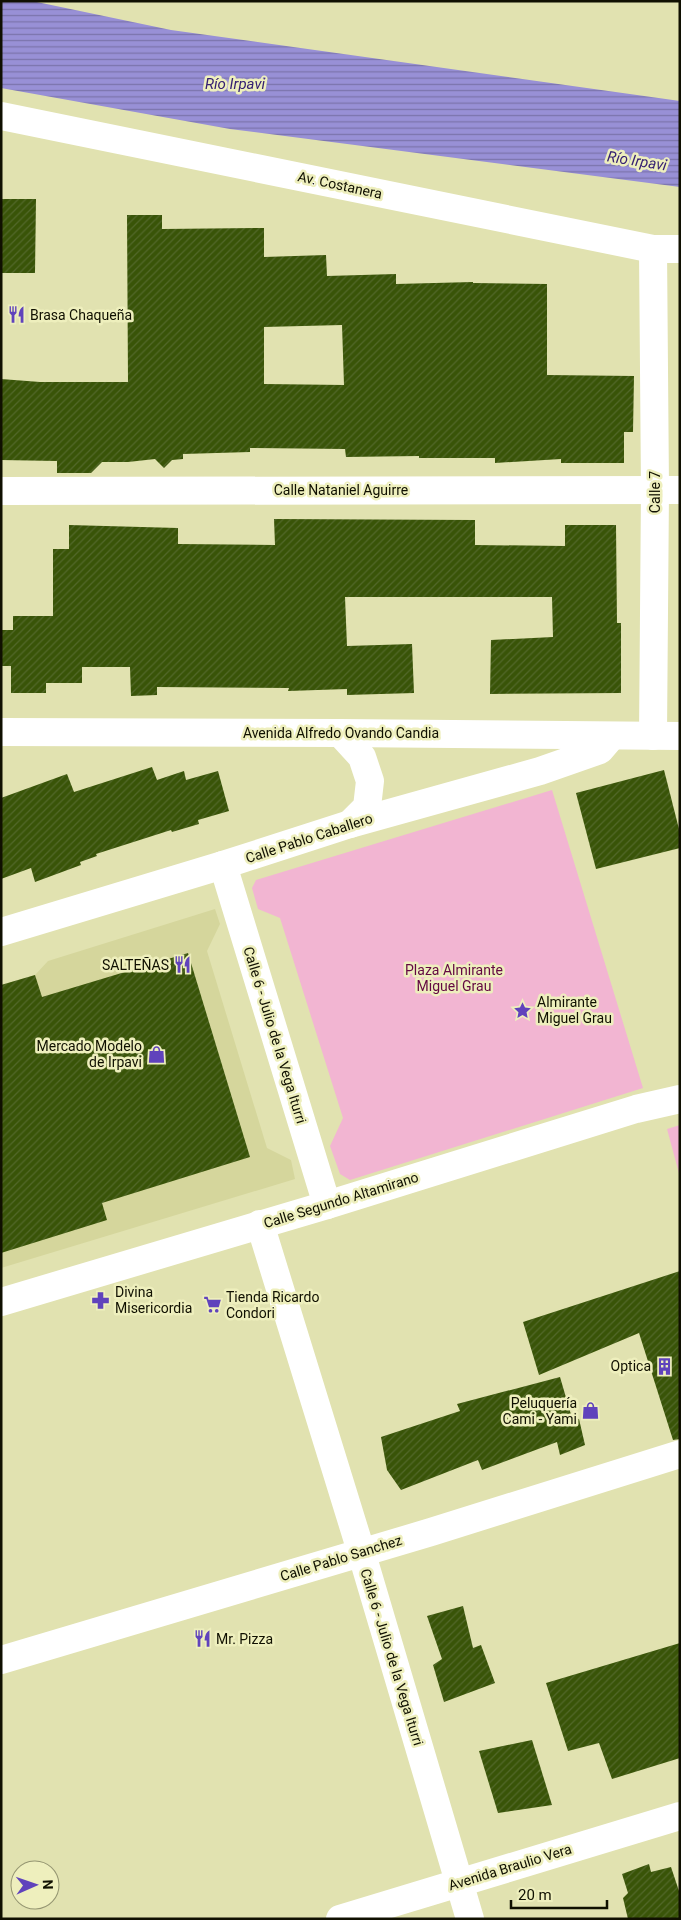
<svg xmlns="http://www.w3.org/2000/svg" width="681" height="1920" font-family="Roboto,sans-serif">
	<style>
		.built { fill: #d5d69c }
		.green { fill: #f2b5d2 }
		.water { fill: url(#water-rules) }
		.building { fill: url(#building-hatch); fill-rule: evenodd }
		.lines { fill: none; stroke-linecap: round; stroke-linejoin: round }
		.minor { stroke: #fff; stroke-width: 28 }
		.secondary { stroke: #fff; stroke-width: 28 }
		.labels { text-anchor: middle; stroke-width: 5; stroke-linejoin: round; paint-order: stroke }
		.street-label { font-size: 14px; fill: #101001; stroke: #eeefbd }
		.poi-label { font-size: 14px; fill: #101001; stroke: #eeefbd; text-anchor: start }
		.park-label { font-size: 14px; fill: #630842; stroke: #eeefbd }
		.water-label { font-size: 15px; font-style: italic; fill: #352072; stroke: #eeefbd }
	</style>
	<defs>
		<pattern id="water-rules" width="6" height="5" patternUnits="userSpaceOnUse" patternTransform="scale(1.25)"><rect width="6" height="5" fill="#9890d6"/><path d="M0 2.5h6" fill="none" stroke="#7b74ab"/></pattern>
		<pattern id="building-hatch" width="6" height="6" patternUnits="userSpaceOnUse" patternTransform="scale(1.25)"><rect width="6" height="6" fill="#395408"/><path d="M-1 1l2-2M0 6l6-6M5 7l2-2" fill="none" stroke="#52682a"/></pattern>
	</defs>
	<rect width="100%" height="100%" fill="#e1e2b0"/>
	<polygon class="built" points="215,909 220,924 207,951 267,1148 291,1160 295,1179 1,1268 1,985 35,975 48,961"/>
	<g class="green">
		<polygon points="552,790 643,1088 350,1180 340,1174 330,1146 343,1118 280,918 258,909 252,888 256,880"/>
		<polygon points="680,1125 680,1177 667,1129"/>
	</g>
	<polygon class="water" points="1,1 32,1 171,30 680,101 680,187 230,129 1,88"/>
	<g class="building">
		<polygon points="1,199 36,199 35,273 1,273"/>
		<path d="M127,215H162V229L264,228V257L326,255L327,276L396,274V284L473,282V283L547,284V375L634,376L633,432H624V463H561V459L495,463V458H419V456L346,457L345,449L250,448V452L183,454V459L172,460L164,468L155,459L128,462H102L91,473H57V461L1,460V379L40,382H128ZM342,325L344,385L264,384V327Z"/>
		<polygon points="274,519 475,520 475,545 565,546 565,525 616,525 617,623 621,623 621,693 490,694 491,640 553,637 552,597 345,597 347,646 412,644 414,693 347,695 347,689 288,691 289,688 157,687 157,695 131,696 130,667 82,667 82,683 46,683 46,693 11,693 11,666 1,666 1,630 13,630 13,616 53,616 53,549 69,549 69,525 178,528 178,544 275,545"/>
		<polygon points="152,767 157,780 184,771 186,780 218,771 229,811 198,820 199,824 172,832 171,830 96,854 97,856 80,862 81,865 35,882 31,868 1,879 1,798 67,774 74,792"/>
		<polygon points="664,770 680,833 680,848 596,869 576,793"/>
		<polygon points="188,953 250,1157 102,1203 107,1220 1,1253 1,985 35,975 42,997"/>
		<polygon points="680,1271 680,1439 673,1440 639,1333 539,1375 523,1322"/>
		<polygon points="560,1377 572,1418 579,1419 585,1445 560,1455 557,1442 482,1470 478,1460 401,1490 387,1470 381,1437 460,1411 457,1404"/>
		<polygon points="463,1606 473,1648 481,1645 495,1683 444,1702 433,1665 442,1659 427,1616"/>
		<polygon points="680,1643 680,1758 612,1779 599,1743 568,1751 546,1683"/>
		<polygon points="532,1740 552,1805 498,1813 479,1751"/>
		<polygon points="649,1864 651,1872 671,1867 680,1894 680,1919 628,1919 623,1898 628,1893 622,1874"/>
	</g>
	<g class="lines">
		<g class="minor">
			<polyline points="1,116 653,249 680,249"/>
			<polyline points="1,491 680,490"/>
			<polyline points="653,736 655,489 653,249"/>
			<polyline points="223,865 327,1205"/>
			<polyline points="1,932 223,865 350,824 540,771 600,750 612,736"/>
			<polyline points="260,1224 361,1551 470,1919"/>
			<polyline points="1,1302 327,1205 636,1109 680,1099"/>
		</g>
		<g class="secondary">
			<polyline points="1,732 340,733 680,736"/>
			<polyline points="340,733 362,757 370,781 367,807 350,824"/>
			<polyline points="1,1660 431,1532 680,1454"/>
			<polyline points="340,1919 680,1816"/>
		</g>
	</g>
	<defs>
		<symbol id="restaurant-bare" viewBox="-9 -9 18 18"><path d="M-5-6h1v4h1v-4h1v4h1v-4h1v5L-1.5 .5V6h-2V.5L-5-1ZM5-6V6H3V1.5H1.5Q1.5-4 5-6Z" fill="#6043bc" stroke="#eeefbd" stroke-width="2.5" paint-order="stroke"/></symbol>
		<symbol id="sight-bare" viewBox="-9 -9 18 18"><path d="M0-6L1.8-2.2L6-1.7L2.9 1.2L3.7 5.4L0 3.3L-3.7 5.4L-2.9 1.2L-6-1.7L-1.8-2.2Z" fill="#6043bc" stroke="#eeefbd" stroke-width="2.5" paint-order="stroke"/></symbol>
		<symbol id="shop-bare" viewBox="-9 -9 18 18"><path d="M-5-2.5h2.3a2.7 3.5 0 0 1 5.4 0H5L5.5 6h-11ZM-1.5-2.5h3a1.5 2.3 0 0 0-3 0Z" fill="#6043bc" stroke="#eeefbd" stroke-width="2.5" paint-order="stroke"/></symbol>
		<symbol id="pharmacy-bare" viewBox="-9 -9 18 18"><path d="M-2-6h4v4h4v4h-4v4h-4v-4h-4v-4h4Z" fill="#6043bc" stroke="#eeefbd" stroke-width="2.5" paint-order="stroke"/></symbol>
		<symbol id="supermarket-bare" viewBox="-9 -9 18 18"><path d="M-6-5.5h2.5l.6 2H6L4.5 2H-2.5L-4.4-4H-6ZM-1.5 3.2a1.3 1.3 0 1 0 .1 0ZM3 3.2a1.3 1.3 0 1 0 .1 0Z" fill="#6043bc" stroke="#eeefbd" stroke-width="2.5" paint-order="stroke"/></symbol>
		<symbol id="building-bare" viewBox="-9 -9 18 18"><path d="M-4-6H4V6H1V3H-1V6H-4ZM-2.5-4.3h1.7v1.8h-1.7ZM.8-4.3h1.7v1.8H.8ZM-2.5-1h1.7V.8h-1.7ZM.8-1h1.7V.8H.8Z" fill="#6043bc" stroke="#eeefbd" stroke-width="2.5" paint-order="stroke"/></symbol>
	</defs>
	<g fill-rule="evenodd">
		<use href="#restaurant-bare" x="4" y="302" width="25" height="25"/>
		<use href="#restaurant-bare" x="170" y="952" width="25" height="25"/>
		<use href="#sight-bare" x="510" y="998" width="25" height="25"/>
		<use href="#shop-bare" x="144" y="1042" width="25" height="25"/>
		<use href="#pharmacy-bare" x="88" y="1288" width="25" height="25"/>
		<use href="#supermarket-bare" x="200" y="1292" width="25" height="25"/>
		<use href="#building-bare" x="652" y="1354" width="25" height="25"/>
		<use href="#shop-bare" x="578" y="1398" width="25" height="25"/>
		<use href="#restaurant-bare" x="190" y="1626" width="25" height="25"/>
	</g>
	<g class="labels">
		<g class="street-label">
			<text transform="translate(340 185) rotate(12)" y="5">Av. Costanera</text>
			<text x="341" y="495">Calle Nataniel Aguirre</text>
			<text transform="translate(655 492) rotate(-90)" y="5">Calle 7</text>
			<text x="341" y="738">Avenida Alfredo Ovando Candia</text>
			<text transform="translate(309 838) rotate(-18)" y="5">Calle Pablo Caballero</text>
			<text transform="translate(275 1035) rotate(73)" y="5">Calle 6 - Julio de la Vega Iturri</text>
			<text transform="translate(341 1200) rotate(-17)" y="5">Calle Segundo Altamirano</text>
			<text transform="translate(341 1558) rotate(-17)" y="5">Calle Pablo Sanchez</text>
			<text transform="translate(392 1657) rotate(73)" y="5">Calle 6 - Julio de la Vega Iturri</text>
			<text transform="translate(510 1867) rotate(-17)" y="5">Avenida Braulio Vera</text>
		</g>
		<g class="poi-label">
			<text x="30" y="320">Brasa Chaqueña</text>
			<text x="169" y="970" text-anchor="end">SALTEÑAS</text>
			<text x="537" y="1007">Almirante<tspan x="537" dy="16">Miguel Grau</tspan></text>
			<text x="142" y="1051" text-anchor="end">Mercado Modelo<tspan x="142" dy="16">de Irpavi</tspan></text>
			<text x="115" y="1297">Divina<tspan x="115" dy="16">Misericordia</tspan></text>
			<text x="226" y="1302">Tienda Ricardo<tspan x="226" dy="16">Condori</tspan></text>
			<text x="651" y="1371" text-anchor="end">Optica</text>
			<text x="577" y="1408" text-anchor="end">Peluquería<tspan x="577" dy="16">Cami - Yami</tspan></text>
			<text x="216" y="1644">Mr. Pizza</text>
		</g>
		<g class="park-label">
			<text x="454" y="975">Plaza Almirante<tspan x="454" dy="16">Miguel Grau</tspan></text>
		</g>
		<g class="water-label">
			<text x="235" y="89">Río Irpavi</text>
			<text transform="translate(637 161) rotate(9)" y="5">Río Irpavi</text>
		</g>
	</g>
	<rect width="681" height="1920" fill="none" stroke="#101001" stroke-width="5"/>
	<g transform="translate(35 1885) rotate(88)"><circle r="24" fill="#eeefbd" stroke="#959672"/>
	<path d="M0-4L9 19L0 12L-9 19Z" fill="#6043bc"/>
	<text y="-8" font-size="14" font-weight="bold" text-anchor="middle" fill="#101001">N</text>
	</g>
	<path d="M511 1900v8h96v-8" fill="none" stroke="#101001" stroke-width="2.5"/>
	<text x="518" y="1900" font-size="15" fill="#101001" stroke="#eeefbd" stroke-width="4" paint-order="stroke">20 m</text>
</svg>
